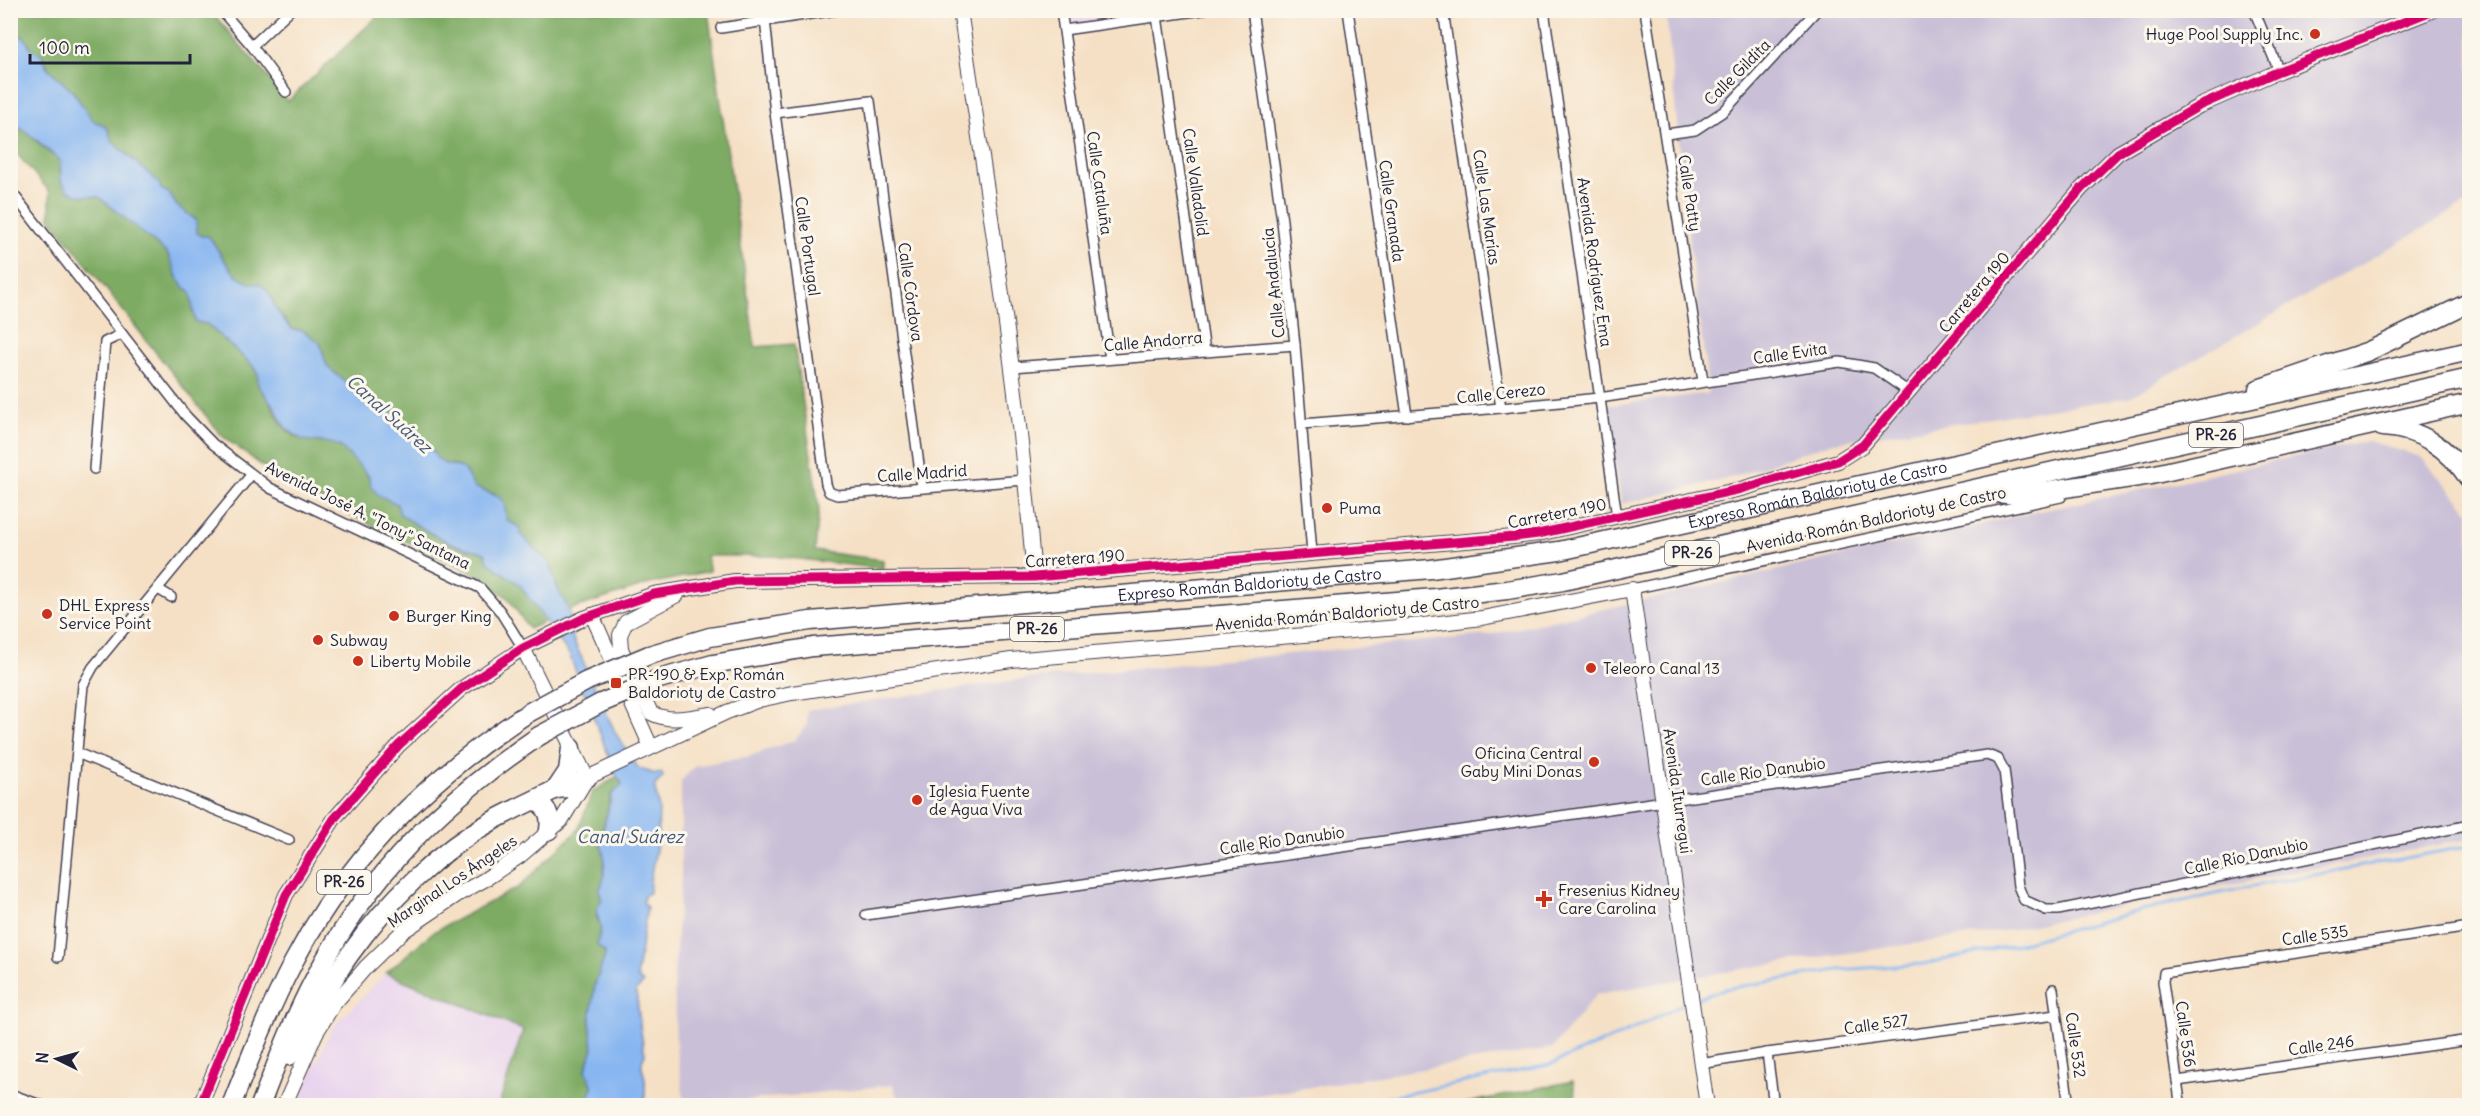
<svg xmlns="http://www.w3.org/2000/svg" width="2480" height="1116" font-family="Delius,sans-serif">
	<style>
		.built { fill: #e8d2ee }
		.industrial { fill: #c9bfd7 }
		.forest { fill: #7eab64; stroke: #506650; stroke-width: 1.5 }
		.water { fill: #87b6f1; stroke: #546c96; stroke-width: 1.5 }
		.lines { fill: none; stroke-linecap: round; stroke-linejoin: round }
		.stream { stroke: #87b6f1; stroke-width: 3 }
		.street-casing { stroke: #423e50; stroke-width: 12 }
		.secondary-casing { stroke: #423e50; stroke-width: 16 }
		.highway-casing { stroke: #423e50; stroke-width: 21 }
		.street { stroke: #fff; stroke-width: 9 }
		.secondary { stroke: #fff; stroke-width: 14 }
		.highway { stroke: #fff; stroke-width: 18 }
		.highway-bridge-casing { stroke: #423e50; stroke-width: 21; stroke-linecap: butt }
		.highway-bridge { stroke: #fff; stroke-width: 18 }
		.cycleway-casing { stroke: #fbf7ec; stroke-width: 13 }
		.cycleway { stroke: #d6006c; stroke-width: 9 }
		.poi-dot { fill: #c8321e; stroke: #fbf7ec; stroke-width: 2 }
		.labels { text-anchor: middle; stroke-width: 6; stroke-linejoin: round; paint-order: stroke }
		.shield { fill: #fbf7ec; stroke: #636270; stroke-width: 1.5 }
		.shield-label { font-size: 15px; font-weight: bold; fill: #22223b }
		.poi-label { font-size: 16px; fill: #22223b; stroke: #fbf7ec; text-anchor: start }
		.street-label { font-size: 16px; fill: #22223b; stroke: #fbf7ec }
		.water-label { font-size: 18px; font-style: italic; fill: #45567b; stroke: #fbf7ec }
	</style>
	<rect width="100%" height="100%" fill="#fbf7ec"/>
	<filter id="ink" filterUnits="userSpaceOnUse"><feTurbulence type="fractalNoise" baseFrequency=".0167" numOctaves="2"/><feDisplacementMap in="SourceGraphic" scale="12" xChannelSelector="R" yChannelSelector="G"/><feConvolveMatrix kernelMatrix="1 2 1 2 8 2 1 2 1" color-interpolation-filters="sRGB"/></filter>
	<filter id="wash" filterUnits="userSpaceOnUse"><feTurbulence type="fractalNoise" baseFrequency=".008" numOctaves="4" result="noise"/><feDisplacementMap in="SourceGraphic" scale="24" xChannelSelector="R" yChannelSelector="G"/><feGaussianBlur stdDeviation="1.35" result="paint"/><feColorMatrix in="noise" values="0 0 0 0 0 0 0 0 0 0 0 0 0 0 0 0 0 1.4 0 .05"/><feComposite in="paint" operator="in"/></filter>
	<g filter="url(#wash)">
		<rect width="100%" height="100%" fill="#f5e0c5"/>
		<g class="built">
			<polygon points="1070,10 1169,11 1072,24"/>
			<polygon points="386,973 523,1030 499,1105 297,1106 332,1028"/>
		</g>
		<g class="industrial">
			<polygon points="1666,11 2469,11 2469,202 2130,397 1834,442 1734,477 1622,504 1605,406 1709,393 1687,223"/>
			<polygon points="2368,441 2421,457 2469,511 2469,839 2199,890 2015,929 1766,965 1597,994 1553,1048 1293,1090 1176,1106 900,1106 893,1085 706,1105 685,1105 676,1048 674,977 681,879 681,781 695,766 750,756 795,740 807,725 807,710 1024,679 1489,635 2027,514"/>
		</g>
		<g class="forest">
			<path d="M11,11H211L288,101L383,11H708L755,347L794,344L819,508L815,551L883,560V569L774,556H706L710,571L646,585L569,610C561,603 558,586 553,576C548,563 530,543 519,534L520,528L507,520L504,503L496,495L474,487L465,471L458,466L442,463L433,454L426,442L408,425L402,423L387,408L355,391L327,366L320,343L302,330H293L274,306L273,299L270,295L257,284L253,286L235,276L208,236H202L196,233V220L177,206L169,193L161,189L110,140L109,130L101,124L93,121L74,93L49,69L42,55L31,49L24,37C9,34 11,24 11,11Z"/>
			<path d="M10,108C22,128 42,148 60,160L61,181L77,195L99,197L167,253L175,265L176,276C180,281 187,286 190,292C195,300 192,312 196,322L207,324L252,365L258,374V385C271,399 275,416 285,428C301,445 313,438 332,443C347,447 369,472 371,486L397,504L400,514C420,527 441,541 463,548C471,550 477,549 486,553L489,563L519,584L546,621L529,629L508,598L479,576L288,485L221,435L50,218V192L11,147Z"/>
			<path d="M617,777L622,783L621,786L611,794L600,842C606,855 606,879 599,891L602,899L596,915L601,928L597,945L605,952V956L595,984L590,1021L593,1048L586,1070L593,1087L588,1100V1105H499L523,1030L386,973L433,932L519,887L578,830L593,791Z"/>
			<polygon points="1573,1081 1577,1105 1458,1105"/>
		</g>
		<path class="water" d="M10,28L17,36L24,37L31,49L42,55L47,67L74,93L93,121C106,125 109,127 111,140L159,183L161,189L169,193L177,206L196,220L197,233L202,236H208C224,255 232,285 260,284C270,292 270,295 274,305C277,313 286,323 293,330H302L320,343L327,366L355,391L387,408L402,423L408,425L427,442L437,458L445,464L463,468L474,487L499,497L504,503L507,520L520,528V534C531,543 536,554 549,561L557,588L569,610L573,639L616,734L638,768L655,774L662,773L663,777L655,785C655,793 657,796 658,803C660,814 658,830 657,841C656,859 648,875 650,892L644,896L643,903L647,907L637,974L638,978L643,983L636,991C639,1013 640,1033 645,1054C639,1064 643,1070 645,1079C646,1088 644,1097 645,1105H588V1100L593,1087L586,1070L593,1048L590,1021L595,984L605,956V952L597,945L601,928L596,910L602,899L599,891C606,879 606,855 600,842L612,794L621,786L622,783L617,777L569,654L519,584L489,563L485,553C477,549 471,550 463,547C441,541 420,527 400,514L397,504L378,495L371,486L369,476L341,447L331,443L302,440L285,427L275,408L258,385V374L252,365L207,324L196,322C192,312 193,302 190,291C173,282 177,268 167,253L99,197L77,195L67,190L61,181L60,160C44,149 35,135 16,126L17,119L11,108Z"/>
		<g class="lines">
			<g class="stream">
				<polyline points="1696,999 1725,989 1838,970 1923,964 2015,945 2146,909 2248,887 2470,846"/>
				<polyline points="1345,1106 1549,1065 1629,1031 1687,1002"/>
			</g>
		</g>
	</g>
	<g filter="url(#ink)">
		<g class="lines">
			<defs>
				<g id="street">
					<polyline points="221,10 252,46 286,92"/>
					<polyline points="764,10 775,113 826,484 829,492 837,495 1026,480"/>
					<polyline points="1061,10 1110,359"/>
					<polyline points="1252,10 1282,221 1295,345 1312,553"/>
					<polyline points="1348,10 1407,416"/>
					<polyline points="1443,10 1501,408"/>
					<polyline points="1544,10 1617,517"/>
					<polyline points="1645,10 1703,381"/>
					<polyline points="2254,10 2279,71"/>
					<polyline points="1157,16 1205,352"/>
					<polyline points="721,28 837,10"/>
					<polyline points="1064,30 1203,10"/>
					<polyline points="252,46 290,10"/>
					<polyline points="775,113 870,101 922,487"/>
					<polyline points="1666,134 1695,130 1724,111 1817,10"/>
					<polyline points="10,190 186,416 213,444 270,488 480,588 500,611 523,648"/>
					<polyline points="1013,367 1295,345"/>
					<polyline points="1302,424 1501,408 1599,398 1840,362 1874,368 1909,392"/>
					<polyline points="94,469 105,342 122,334"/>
					<polyline points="158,589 171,597"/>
					<polyline points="1632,589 2061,497"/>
					<polyline points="77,753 289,840"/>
					<polyline points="866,915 1987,755 1998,759 2004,770 2018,886 2024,900 2046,910 2058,910 2470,825"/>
					<polyline points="58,957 83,685 93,667 251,475"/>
					<polyline points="2053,989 2069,1106"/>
					<polyline points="1767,1053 1774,1106"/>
					<polyline points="1700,1064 1767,1053 2056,1015"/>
					<polyline points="2177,1081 2470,1040"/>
					<polyline points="10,1094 43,1106"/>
					<polyline points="2180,1101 2163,982 2164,973 2470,927"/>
				</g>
				<g id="secondary">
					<path d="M960,10C988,199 1019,387 1034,577"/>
					<path d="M677,595L626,622L620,635L621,649L651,713C671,723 690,717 710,714"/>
					<polyline points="592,615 651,747"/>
					<polyline points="523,648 587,778"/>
					<polyline points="587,778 727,712 759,700 792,693 1011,660 1423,625 1482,618 1632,589 1707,1106"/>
					<polyline points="200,1106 286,895 334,819 399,745 461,689 523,648 584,618 654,594 735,581 1034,577 1514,537 1538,534 1741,489 1838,461 1863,445 2081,189 2118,153 2199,106 2279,71 2434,10"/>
					<polyline points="284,1106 316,1033 333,1005 366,967 402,932 457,895 484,880 520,856 561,821 587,778"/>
				</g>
				<g id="highway">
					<polyline points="2258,389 2369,351 2470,302"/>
					<path d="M2382,427C2422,429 2448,448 2470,480"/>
					<polyline points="1983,492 2019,495 2151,475 2470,403"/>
					<path id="s1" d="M649,655L710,637L810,621L1431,569L1559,551L2470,351"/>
					<polyline points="659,679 713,664 813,647 1435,598 1507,590 1563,581 2470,378"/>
					<polyline points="556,789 568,771 571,748"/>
					<path d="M535,800C548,808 551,815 549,830"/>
					<path d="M289,1056C311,1023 327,986 350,954C387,902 438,851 494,820C514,809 535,800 556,789L567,788L587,778"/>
					<path d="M231,1106C250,1058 269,1009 293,963C348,857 429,777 528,713"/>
					<path d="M260,1106C277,1062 294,1017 316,976C371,872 442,802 539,736"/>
				</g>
			</defs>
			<use href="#street" class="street-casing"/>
			<use href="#secondary" class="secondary-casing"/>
			<use href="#highway" class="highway-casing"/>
			<use href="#street" class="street"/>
			<use href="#secondary" class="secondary"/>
			<use href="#highway" class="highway"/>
			<defs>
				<g id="highway-bridge">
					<polyline points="528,713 587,681 649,655"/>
					<polyline points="539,736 601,703 659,679"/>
				</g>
			</defs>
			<use href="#highway-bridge" class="highway-bridge-casing"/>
			<use href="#highway-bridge" class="highway-bridge"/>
			<defs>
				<polyline id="cycleway" points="200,1106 286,895 334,819 399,745 461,689 523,648 584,618 654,594 735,581 1034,577 1514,537 1538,534 1741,489 1838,461 1863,445 2081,189 2118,153 2199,106 2279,71 2434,10"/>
			</defs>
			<use href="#cycleway" class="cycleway-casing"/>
			<use href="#cycleway" class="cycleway"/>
		</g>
	</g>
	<g class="poi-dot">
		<circle cx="2315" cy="34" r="6"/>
		<circle cx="1327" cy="508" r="6"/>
		<circle cx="47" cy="614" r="6"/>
		<circle cx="394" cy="616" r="6"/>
		<circle cx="318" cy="640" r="6"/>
		<circle cx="358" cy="661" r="6"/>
		<circle cx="1591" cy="668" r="6"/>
		<rect x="610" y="677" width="12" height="12" rx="3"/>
		<circle cx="1594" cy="762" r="6"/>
		<circle cx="917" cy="800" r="6"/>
		<path d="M1541 890h6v6h6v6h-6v6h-6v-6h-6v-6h6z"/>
	</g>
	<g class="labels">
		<g class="shield">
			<rect x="2189" y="423" width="54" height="24" rx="4.5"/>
			<rect x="1665" y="541" width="54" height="24" rx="4.5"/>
			<rect x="1010" y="617" width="54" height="24" rx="4.5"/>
			<rect x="317" y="870" width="54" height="24" rx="4.5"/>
		</g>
		<g class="shield-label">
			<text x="2216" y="440">PR-26</text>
			<text x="1692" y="558">PR-26</text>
			<text x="1037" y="634">PR-26</text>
			<text x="344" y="887">PR-26</text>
		</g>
		<g class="poi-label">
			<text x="2303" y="40" text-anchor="end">Huge Pool Supply Inc.</text>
			<text x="1339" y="514">Puma</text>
			<text x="59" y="611">DHL Express<tspan x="59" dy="18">Service Point</tspan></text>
			<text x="406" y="622">Burger King</text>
			<text x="330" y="646">Subway</text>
			<text x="370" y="667">Liberty Mobile</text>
			<text x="1603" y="674">Teleoro Canal 13</text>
			<text x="628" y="680">PR-190 &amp; Exp. Román<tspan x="628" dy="18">Baldorioty de Castro</tspan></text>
			<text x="1582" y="759" text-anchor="end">Oficina Central<tspan x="1582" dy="18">Gaby Mini Donas</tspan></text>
			<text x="929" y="797">Iglesia Fuente<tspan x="929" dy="18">de Agua Viva</tspan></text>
			<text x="1558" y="896">Fresenius Kidney<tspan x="1558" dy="18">Care Carolina</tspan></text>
		</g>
		<g class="street-label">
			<text transform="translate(1737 72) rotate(-45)" y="6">Calle Gildita</text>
			<text transform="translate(1196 182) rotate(82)" y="6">Calle Valladolid</text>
			<text transform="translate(1100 183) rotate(82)" y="6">Calle Cataluña</text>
			<text transform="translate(1690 193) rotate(81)" y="6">Calle Patty</text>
			<text transform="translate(1487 207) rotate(82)" y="6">Calle Las Marías</text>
			<text transform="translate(1392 211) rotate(82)" y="6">Calle Granada</text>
			<text transform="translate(808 246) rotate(82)" y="6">Calle Portugal</text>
			<text transform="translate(1595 262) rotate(82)" y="6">Avenida Rodríguez Ema</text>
			<text transform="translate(1273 283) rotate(-96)" y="6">Calle Andalucía</text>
			<text transform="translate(911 292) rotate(82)" y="6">Calle Córdova</text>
			<text transform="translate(1974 292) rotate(-50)" y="6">Carretera 190</text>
			<text transform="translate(1153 341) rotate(-5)" y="6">Calle Andorra</text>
			<text transform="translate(1790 353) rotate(-8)" y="6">Calle Evita</text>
			<text transform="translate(1501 393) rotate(-6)" y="6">Calle Cerezo</text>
			<text transform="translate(922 473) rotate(-4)" y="6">Calle Madrid</text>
			<text dy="6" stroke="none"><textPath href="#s1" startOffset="1182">Expreso Román Baldorioty de Castro</textPath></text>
			<text transform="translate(1557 513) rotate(-11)" y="6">Carretera 190</text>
			<text transform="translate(368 515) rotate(26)" y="6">Avenida José A. "Tony" Santana</text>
			<text transform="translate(1876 519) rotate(-12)" y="6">Avenida Román Baldorioty de Castro</text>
			<text transform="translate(1075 558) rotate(-4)" y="6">Carretera 190</text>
			<text dy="6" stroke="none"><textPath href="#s1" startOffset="606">Expreso Román Baldorioty de Castro</textPath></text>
			<text transform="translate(1347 613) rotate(-5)" y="6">Avenida Román Baldorioty de Castro</text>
			<text transform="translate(1763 771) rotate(-8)" y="6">Calle Río Danubio</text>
			<text transform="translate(1678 791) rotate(82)" y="6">Avenida Iturregui</text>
			<text transform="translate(1282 840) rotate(-8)" y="6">Calle Río Danubio</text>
			<text transform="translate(2246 856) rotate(-12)" y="6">Calle Río Danubio</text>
			<text transform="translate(452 881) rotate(-34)" y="6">Marginal Los Ángeles</text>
			<text transform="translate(2315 935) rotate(-8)" y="6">Calle 535</text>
			<text transform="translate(1876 1024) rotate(-8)" y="6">Calle 527</text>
			<text transform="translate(2186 1034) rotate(82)" y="6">Calle 536</text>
			<text transform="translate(2076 1045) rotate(82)" y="6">Calle 532</text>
			<text transform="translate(2321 1045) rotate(-8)" y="6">Calle 246</text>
		</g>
		<g class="water-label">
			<text transform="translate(389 414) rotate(42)" y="6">Canal Suárez</text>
			<text x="630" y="843">Canal Suárez</text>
		</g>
	</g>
	<rect width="2480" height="1116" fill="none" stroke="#fbf7ec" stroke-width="36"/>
	<g transform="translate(57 1059) rotate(275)" stroke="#fbf7ec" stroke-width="4.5" paint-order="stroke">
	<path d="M0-4.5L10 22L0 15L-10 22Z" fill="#22223b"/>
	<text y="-9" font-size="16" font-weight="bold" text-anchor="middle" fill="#22223b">N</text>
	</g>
	<path d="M30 54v9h160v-9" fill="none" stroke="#22223b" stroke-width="3"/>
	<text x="39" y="54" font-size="18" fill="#22223b" stroke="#fbf7ec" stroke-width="4.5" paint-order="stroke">100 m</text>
</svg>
